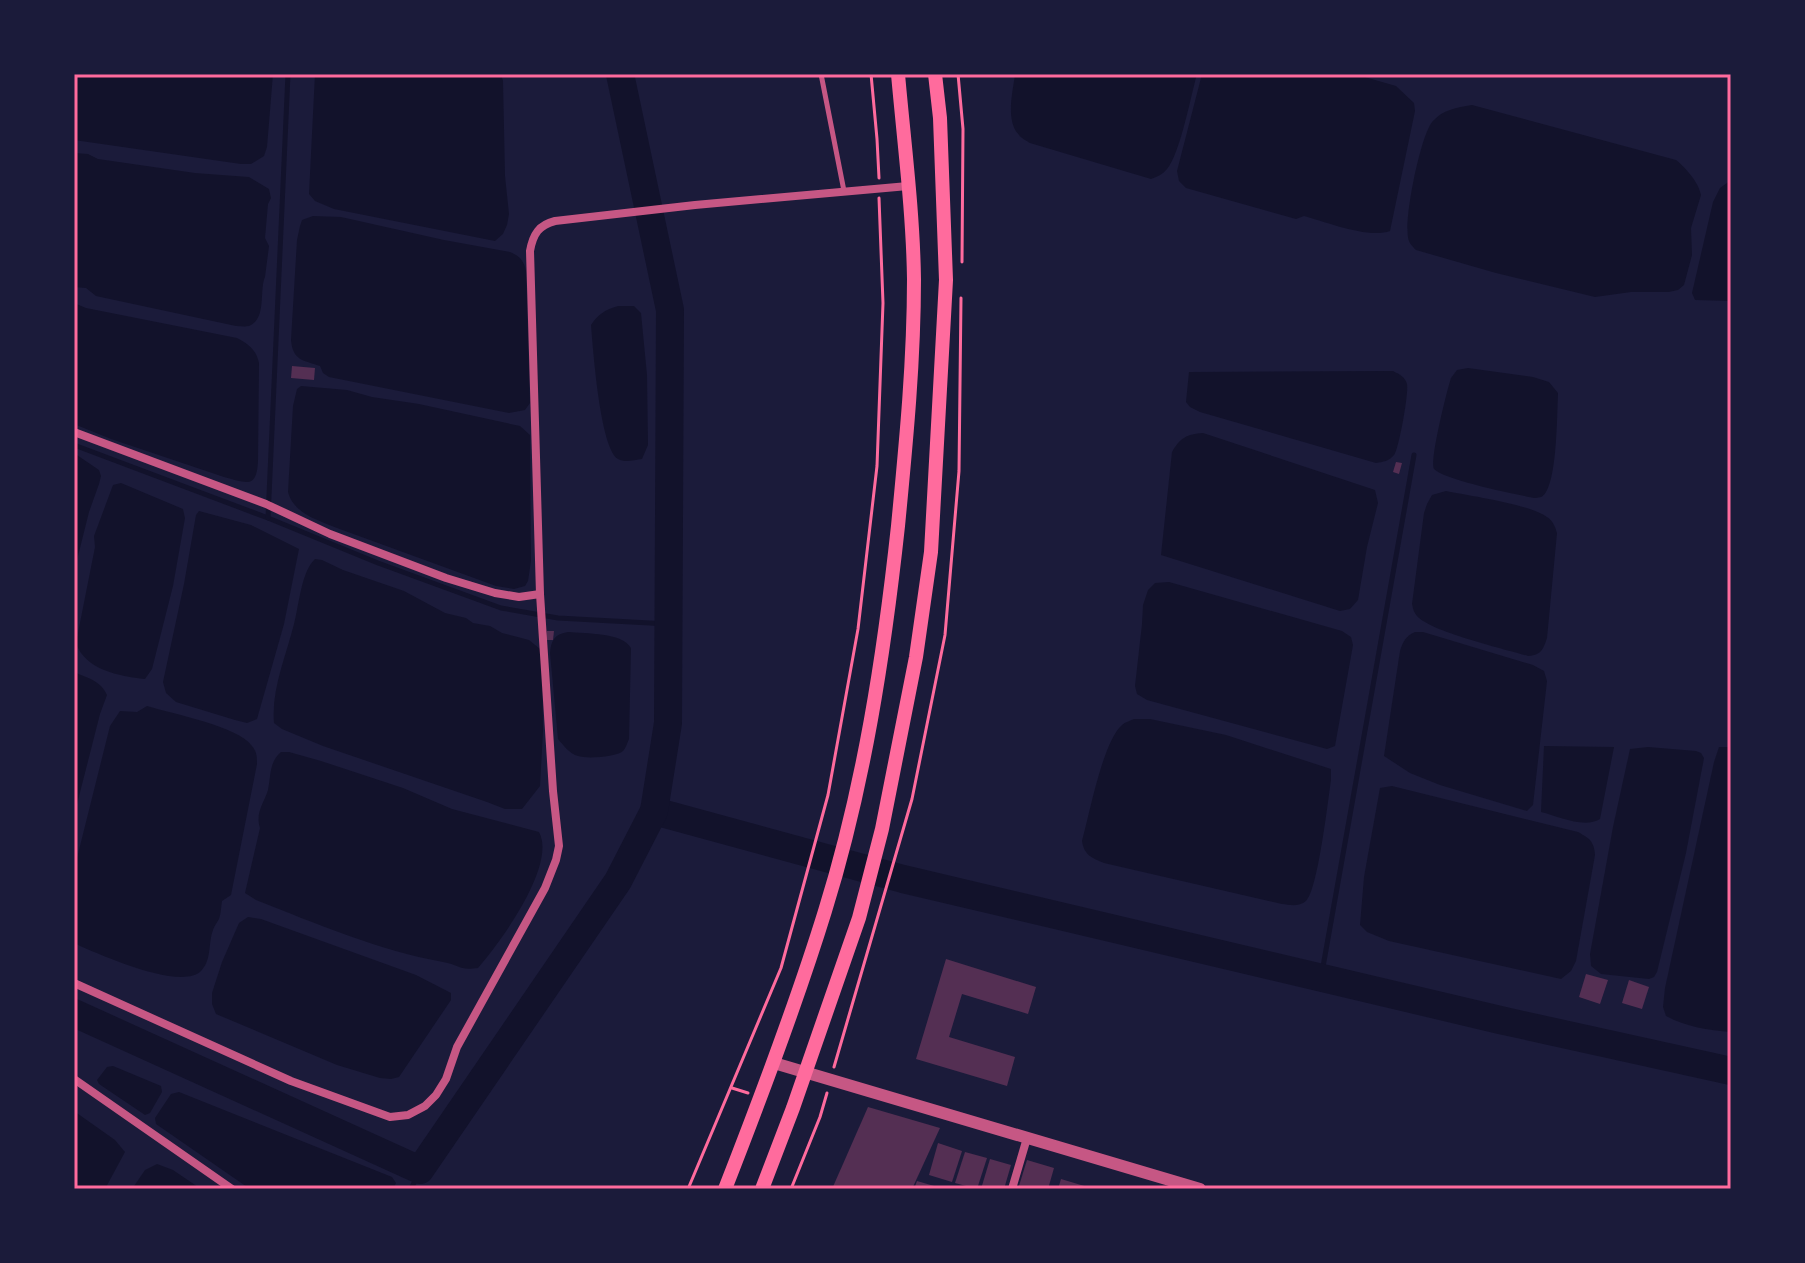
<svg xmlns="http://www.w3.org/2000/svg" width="1805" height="1263" font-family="Georgia,serif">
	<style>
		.water { fill: #12122b }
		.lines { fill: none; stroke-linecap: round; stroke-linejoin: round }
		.stream { stroke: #12122b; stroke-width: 5 }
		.river { stroke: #12122b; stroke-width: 28 }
		.building { fill: #542f53 }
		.path { stroke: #ff6b9d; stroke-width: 3 }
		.service { stroke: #c65784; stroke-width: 5 }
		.minor { stroke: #c65784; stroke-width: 8 }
		.tertiary { stroke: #c65784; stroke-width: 12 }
		.secondary { stroke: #ff6b9d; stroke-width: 14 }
		.neatline { fill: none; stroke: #ff6b9d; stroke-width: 3 }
	</style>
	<rect width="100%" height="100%" fill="#1b1b3a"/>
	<g class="water">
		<polygon points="74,74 273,74 267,147 264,156 251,164 241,164 74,140"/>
		<polygon points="315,74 501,74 503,81 505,176 509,214 507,225 503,234 495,241 334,209 315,201 309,194"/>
		<path d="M1015,74H1197C1191,95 1180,154 1167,169C1163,174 1157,177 1151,179L1030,143C1028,142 1020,137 1019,135C1005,120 1013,92 1015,74Z"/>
		<path d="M1202,74H1354L1396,86L1414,103L1415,111L1390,231C1368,239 1327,222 1304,216L1296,219L1186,188L1179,181L1177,171Z"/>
		<path d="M1472,105L1676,160C1686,168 1699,183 1701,195L1691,228L1692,255L1684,285L1678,290L1669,292H1631L1595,297L1496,273L1416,250C1414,248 1410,244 1409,241C1402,226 1421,132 1433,121C1444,109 1456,108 1472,105Z"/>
		<path d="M74,153L88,154L98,159L195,173L249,177L269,189L271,198L268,204L265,238L269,246L265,277C259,290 267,319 249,326C245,327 240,326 236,326L96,296L86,288L74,287Z"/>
		<polygon points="1731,180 1731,301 1695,300 1692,293 1713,202 1720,188"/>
		<path d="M313,216L341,217L444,240L510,252C520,256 524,261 526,271L530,403L525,410L509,413L329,377L323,373L320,366C303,360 293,361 291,340L297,240L300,226L302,220Z"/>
		<path d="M74,303L86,308L237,338C249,344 256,350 259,363L258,460C257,489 247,483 224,477L111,439L74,424Z"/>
		<path d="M618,306H634L641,313L647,375L648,445L642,459C634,460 625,463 618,459C600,448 593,348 591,325C598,314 605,310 618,306Z"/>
		<path d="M1468,368L1533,377L1549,382L1558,393C1557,416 1557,474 1546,492C1542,498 1541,497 1535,498C1518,495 1444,480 1434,469C1429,462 1447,390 1451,378L1457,370Z"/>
		<path d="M1393,371C1399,374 1405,377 1407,384C1409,392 1399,448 1394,455C1389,461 1383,462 1376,463L1200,412L1190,407L1186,402L1189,372Z"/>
		<path d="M301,386L347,390L372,397L419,404L520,426L530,435L531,561L528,581L525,586L514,589L496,586L337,528C318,520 294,514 288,492L293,406L297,389Z"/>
		<path d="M1203,433L1375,490L1378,503L1367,547L1358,600L1350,609L1340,611L1161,555L1172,452C1180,438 1187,434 1203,433Z"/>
		<polygon points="74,453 99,470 101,476 99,484 89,512 74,572"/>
		<path d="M121,483L183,509L185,518L173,586L152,669L145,679C119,676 85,670 76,643L95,547L94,536L113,485Z"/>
		<path d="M1446,491C1470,496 1529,504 1547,517C1553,521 1555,526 1557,533L1547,638C1543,650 1541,655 1528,656C1505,649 1431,632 1417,616C1414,613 1413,609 1412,604L1424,513L1427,504L1432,495Z"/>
		<polygon points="199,511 251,525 299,549 284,624 257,719 247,723 235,720 176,702 166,693 163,682 184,584 196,515"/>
		<path d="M315,559L322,560L343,570L404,591L445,613L466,618L473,623L490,626L502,633L529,640L540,649L542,658L543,731L540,786L522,809H505L487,802L323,746L282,729L274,723C271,690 286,656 294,624C299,606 301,572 315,559Z"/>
		<polygon points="1169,582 1342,631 1351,637 1353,645 1335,746 1327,749 1147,700 1137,694 1135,686 1142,624 1143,605 1148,590 1155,583"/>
		<path d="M568,632C586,634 622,632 631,648L629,739C627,743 626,748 623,751C617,757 586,759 578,756C570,754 564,746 558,739L550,653C551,640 555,634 568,632Z"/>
		<path d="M1415,632H1423L1533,665L1544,671L1547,681L1533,805L1527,811L1440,785L1410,773L1384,756L1400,651C1403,641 1406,636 1415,632Z"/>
		<path d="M74,672C88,678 101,681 107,695L100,714L74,816Z"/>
		<path d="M147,706C173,714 238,726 252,746C257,752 257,757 257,764L231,895L222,901C221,907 221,913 219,919C217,923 214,926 213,930C208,943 212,960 201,971C181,991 101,955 78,945L74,942V870L110,726L120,711L137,712Z"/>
		<path d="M1134,719H1150L1226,735L1331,769V780C1328,800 1318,890 1306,901C1299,907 1290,905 1282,904L1104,863C1092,858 1084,855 1082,841C1089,816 1103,741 1122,725C1125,722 1130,721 1134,719Z"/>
		<path d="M1544,746L1614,747L1600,819C1584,829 1558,816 1541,812Z"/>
		<polygon points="1648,747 1696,751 1701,753 1704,758 1686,853 1657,972 1654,977 1649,979 1601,974 1591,966 1590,954 1613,827 1630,749"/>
		<path d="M1719,747H1731V1032C1708,1030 1686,1027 1666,1016L1663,1007L1665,988L1714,762Z"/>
		<path d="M281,752H289L321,761L403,788L452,809L539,832C557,865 500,943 478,968C459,971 460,965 443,962C378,950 317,924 256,900L245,893L260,828C255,813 264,803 268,790C271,776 269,762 281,752Z"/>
		<path d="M1392,786L1578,832C1589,838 1594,841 1595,855L1576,961L1571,971L1561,979L1389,941L1367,932L1360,925L1364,877L1380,788Z"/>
		<polygon points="248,917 261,919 416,975 451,993 451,1000 399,1077 391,1079 380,1078 337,1065 216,1014 212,1004 212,993 222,962 239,923"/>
		<polygon points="113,1066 161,1086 162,1092 150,1113 145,1115 99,1084 97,1080 107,1067"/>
		<polygon points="179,1092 392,1177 396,1183 393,1189 250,1189 156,1124 155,1118 171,1094"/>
		<polygon points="74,1111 115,1140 125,1152 105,1189 74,1189"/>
		<polygon points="157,1164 173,1170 201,1189 132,1189 145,1170"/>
	</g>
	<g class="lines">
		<g class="stream">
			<polyline points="74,445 268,518 378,563 501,608 558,618 668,624"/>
			<polyline points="268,518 288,74"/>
			<polyline points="1321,978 1414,455"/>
			<polyline points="411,1189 420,1170"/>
		</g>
		<g class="river">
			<polyline points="654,811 903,879 1500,1020 1731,1071"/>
			<polyline points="74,1013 420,1170 618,881 654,811 668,723 670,310 620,74"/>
		</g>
	</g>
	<g class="building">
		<polygon points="292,366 315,368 314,380 291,378"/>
		<polygon points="1396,462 1402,463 1399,474 1393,472"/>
		<polygon points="547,631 554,631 553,640 546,640"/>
		<polygon points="946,959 1036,987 1028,1014 962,994 949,1037 1015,1057 1007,1086 916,1059"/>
		<polygon points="1586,974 1608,980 1600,1004 1579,997"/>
		<polygon points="1629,980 1649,987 1642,1009 1622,1003"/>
		<polygon points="868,1107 940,1128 912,1189 832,1189"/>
		<polygon points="938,1143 962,1151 952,1182 929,1175"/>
		<polygon points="965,1152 987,1158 977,1189 955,1183"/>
		<polygon points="990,1159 1011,1165 1004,1189 981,1189"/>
		<polygon points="1027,1160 1054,1168 1048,1189 1018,1189"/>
		<polygon points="1061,1179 1091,1188 1091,1189 1058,1189"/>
		<polygon points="917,1181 941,1188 941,1189 914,1189"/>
	</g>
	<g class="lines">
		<g class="path">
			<polyline points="871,74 877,139 879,178"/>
			<polyline points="958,74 963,129 962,262"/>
			<polyline points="834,1067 912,799 945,635 959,471 961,298"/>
			<polyline points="732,1088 748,1093"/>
			<polyline points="688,1189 781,968 828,795 858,629 877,466 883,303 879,198"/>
			<polyline points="791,1189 820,1117 827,1093"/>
		</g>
		<polyline class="service" points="821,74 844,191"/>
		<g class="minor">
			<polyline points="74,432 266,504 330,534 446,578 495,593 519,597 540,594"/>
			<path d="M74,983L291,1081L390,1117L408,1115L425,1106L436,1095L446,1079L457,1047L545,888L556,860L559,846L553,791L540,594L530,251C533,234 539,225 555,221L695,205L908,186"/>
			<polyline points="74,1079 232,1189"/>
			<polyline points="1012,1189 1027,1138"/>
		</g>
		<polyline class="tertiary" points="774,1063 1200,1189"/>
		<g class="secondary">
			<path d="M725,1189C761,1097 796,1005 825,911C864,786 884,655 898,526C906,443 914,362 914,279C913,211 904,142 898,74"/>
			<polyline points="762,1189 793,1108 859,918 882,829 916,657 931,552 946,280 940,118 935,74"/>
		</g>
	</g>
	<rect width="1805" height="1263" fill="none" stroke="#1b1b3a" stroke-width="152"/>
	<rect x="76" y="76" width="1653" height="1111" class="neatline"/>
</svg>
